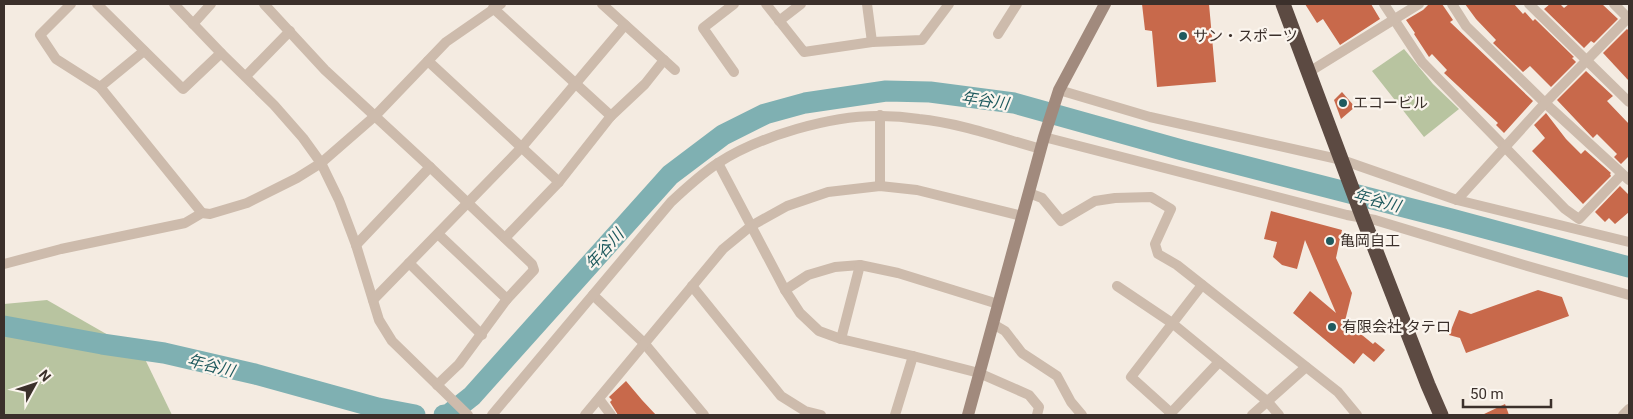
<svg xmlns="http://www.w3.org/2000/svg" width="1633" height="419" font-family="Roboto,'Noto Sans JP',sans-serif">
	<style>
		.green { fill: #b8c4a0 }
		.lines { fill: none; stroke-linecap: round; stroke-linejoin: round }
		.river { stroke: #7fb0b2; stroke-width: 21 }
		.building { fill: #c8694b }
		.street { stroke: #cdbbac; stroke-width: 10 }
		.secondary { stroke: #a18a7d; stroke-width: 12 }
		.highway { stroke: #5c4a42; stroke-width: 15 }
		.poi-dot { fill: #1f5a5e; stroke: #fbf5ee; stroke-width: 2 }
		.labels { text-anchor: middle; stroke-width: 4.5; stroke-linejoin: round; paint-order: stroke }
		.poi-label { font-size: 15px; fill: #3b302b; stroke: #fbf5ee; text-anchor: start }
		.water-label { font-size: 16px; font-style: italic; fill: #1f5a5e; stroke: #fbf5ee }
	</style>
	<rect width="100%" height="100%" fill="#f4ebe1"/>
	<g class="green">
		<polygon points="1404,49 1433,84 1459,109 1424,137 1372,71"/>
		<polygon points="47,300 143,355 172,415 4,415 4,304"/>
	</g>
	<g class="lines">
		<g class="river">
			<polyline points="4,326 102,344 164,353 255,374 378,408 415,415"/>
			<polyline points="444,415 448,415 472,396 670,175 723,135 765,114 805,103 886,91 930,92 1014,103 1182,150 1451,219 1629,267"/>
		</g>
	</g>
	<g class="building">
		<polygon points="1142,4 1209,4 1216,82 1157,87 1152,31 1145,30"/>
		<polygon points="1305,4 1371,4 1380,19 1340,45 1323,19 1317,23"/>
		<polygon points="1429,4 1442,4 1453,20 1450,22 1533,101 1504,133 1496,125 1498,123 1444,73 1447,70 1432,54 1429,57 1414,34 1415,33 1406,20 1423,10"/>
		<polygon points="1465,4 1514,4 1523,14 1525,12 1533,21 1535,19 1574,57 1572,58 1576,62 1551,87 1530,66 1523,72 1493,43 1496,40 1476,19"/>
		<polygon points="1550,4 1560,4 1564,8 1569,4 1602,4 1618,19 1594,43 1591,41 1584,48 1544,9"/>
		<polygon points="1627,29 1629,31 1629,81 1603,53"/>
		<polygon points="1586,71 1613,96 1607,101 1629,124 1629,156 1621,164 1614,157 1617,154 1597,134 1593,138 1557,100"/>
		<polygon points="1342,92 1355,107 1341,119 1334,100"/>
		<polygon points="1546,113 1566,139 1581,154 1585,150 1611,173 1610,174 1611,176 1583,204 1532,151 1545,138 1534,125"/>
		<polygon points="1620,186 1629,195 1629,212 1615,224 1609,218 1605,222 1595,212"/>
		<polygon points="1271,211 1342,230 1336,258 1352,293 1345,321 1373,344 1375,342 1385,350 1374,362 1363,353 1354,364 1293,313 1310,291 1336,313 1305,240 1297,269 1282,265 1273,257 1277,242 1264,239"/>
		<polygon points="1538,290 1562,297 1569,316 1466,353 1460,338 1449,335 1459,310 1471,314"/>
		<polygon points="626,381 642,400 656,415 618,415 610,402 612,400 609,397"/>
		<polygon points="1505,404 1509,415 1482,415"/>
	</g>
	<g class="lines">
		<g class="street">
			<polyline points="71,4 40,35 56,59 100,87 202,213"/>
			<polyline points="97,4 183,89 221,53"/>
			<polyline points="174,4 221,53 274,105 303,138 321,163 339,200 356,245 379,320 392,341 468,415"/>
			<polyline points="264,4 325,70 430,167 532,264 534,270 507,299 459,364 437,385"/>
			<polyline points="602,4 675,70"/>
			<polyline points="734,4 703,28 734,72"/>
			<polyline points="766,4 804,52 872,42 922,40 949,4"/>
			<polyline points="867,4 872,42"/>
			<polyline points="1384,4 1422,62 1565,209 1579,219 1622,174"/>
			<polyline points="1452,4 1466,26 1545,103 1629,180"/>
			<polyline points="1529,4 1629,102"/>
			<polyline points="1614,4 1629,19"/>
			<polyline points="493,8 611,116"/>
			<polyline points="779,21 801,4"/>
			<polyline points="193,24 211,4"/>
			<polyline points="998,34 1017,4"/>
			<polyline points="428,61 559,182"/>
			<polyline points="1309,72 1419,4"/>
			<polyline points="246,76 290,31"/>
			<polyline points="100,87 144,51"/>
			<polyline points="1059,90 1150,117 1342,160 1457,200 1629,242"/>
			<polyline points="880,115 880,186"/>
			<polyline points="1044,137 1347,215 1375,220 1524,265 1629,295"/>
			<polyline points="718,163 785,290 800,313 819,331 841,339 913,356 979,373 1029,395 1039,407 1037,415"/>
			<polyline points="1029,193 1042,198 1061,221 1095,201 1115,198 1151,197 1171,209 1155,244 1158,254 1177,265 1338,392 1357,415"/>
			<polyline points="1457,200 1545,103 1629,17"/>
			<polyline points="438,234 507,299"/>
			<polyline points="505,238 559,182 611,116 645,84 664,60"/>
			<polyline points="356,245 430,167"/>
			<polyline points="409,263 482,335"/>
			<polyline points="4,264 61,249 185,223 202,213 210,214 247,203 297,178 321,163 375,116 446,42 501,4"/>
			<polyline points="692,286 781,396 805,411 821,415"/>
			<polyline points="1117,286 1172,323 1267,401 1279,415"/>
			<polyline points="785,290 808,275 835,267 860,265 898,273 998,304"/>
			<polyline points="593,295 644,343 704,415"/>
			<polyline points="373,300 522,147 625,25"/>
			<polyline points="993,324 1005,331 1022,353 1057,376 1071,402 1082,415"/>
			<polyline points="841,339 860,265"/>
			<polyline points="599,399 611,415"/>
			<polyline points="1171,413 1219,362"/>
			<path d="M492,415L671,202C686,188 701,174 718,163C760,136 831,115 881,116C893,116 906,117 919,119C960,123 1001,138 1041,149"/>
			<polyline points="585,415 723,249 751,226 787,206 828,192 880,186 917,190 1022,216"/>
			<polyline points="895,415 913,356"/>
			<polyline points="1169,415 1171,413 1131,377 1202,285"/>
			<polyline points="1252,415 1306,367"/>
			<polyline points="1623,415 1629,409"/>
		</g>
		<polyline class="secondary" points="968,415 1044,137 1059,90 1105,4"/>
		<polyline class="highway" points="1283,4 1363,218 1428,385 1441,415"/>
	</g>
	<g class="poi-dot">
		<circle cx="1183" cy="36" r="5"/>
		<circle cx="1343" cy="103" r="5"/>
		<circle cx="1330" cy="241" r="5"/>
		<circle cx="1332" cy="327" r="5"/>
	</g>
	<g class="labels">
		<g class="poi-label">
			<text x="1193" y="41">サン・スポーツ</text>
			<text x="1353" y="108">エコービル</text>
			<text x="1340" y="246">亀岡自工</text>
			<text x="1342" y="332">有限会社 タテロ</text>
		</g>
		<g class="water-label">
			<text transform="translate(985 100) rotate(8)" y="6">年谷川</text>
			<text transform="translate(1377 200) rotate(15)" y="6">年谷川</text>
			<text transform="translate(604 249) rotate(-48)" y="6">年谷川</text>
			<text transform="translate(211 365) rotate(14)" y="6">年谷川</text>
		</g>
	</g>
	<rect width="1633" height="419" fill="none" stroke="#3b302b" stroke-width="10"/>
	<g transform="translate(35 384) rotate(50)" stroke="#fbf5ee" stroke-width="4" paint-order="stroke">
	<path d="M0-4L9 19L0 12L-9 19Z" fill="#3b302b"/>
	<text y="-8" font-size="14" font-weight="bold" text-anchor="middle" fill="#3b302b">N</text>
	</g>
	<path d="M1463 399v8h88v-8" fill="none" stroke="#3b302b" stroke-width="2.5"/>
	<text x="1470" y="399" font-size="15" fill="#3b302b" stroke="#fbf5ee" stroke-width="4" paint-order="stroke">50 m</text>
</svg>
